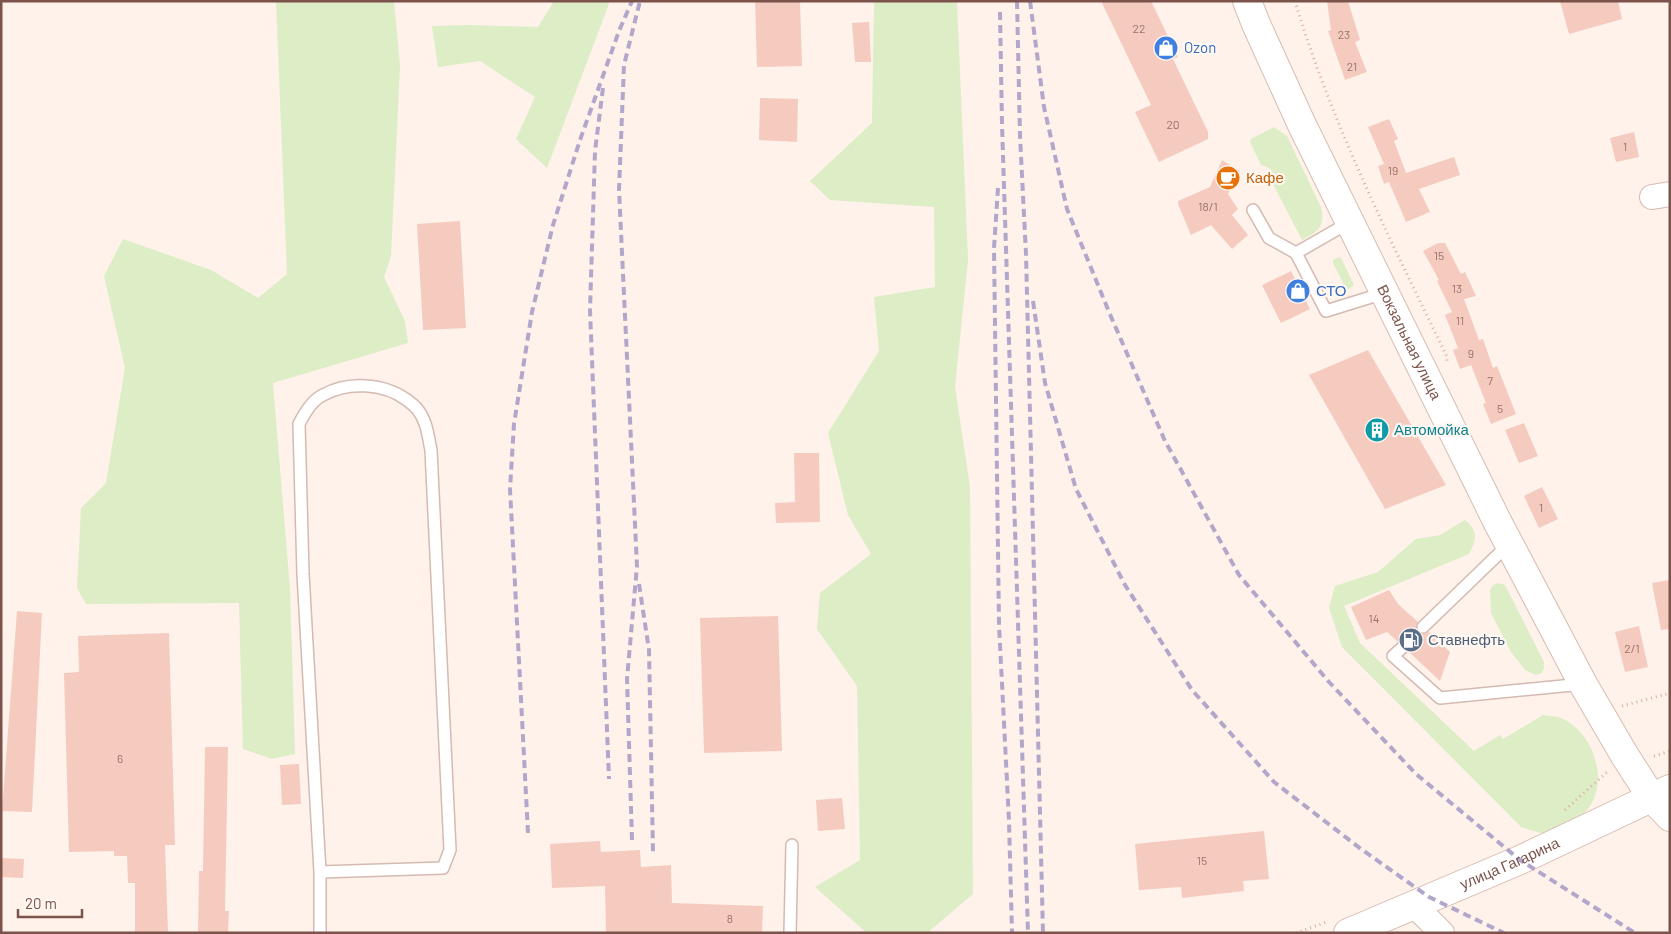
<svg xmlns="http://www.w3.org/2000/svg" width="1671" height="934" font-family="Barlow,sans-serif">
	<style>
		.green { fill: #ddedc6 }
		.building { fill: #f5cbc0 }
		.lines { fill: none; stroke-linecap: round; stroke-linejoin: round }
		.lane-casing { stroke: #d4bab1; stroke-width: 14 }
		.street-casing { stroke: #d4bab1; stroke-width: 26 }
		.secondary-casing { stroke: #d9bbb0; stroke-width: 30 }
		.path { stroke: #dbada2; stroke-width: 3; stroke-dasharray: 1 4; stroke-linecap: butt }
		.lane { stroke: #fff; stroke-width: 11 }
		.street { stroke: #fff; stroke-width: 24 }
		.secondary { stroke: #fff; stroke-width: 28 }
		.rail { stroke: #b2a6ca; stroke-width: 4; stroke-dasharray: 8 5; stroke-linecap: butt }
		.labels { text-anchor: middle; stroke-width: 4.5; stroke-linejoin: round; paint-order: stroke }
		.number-label { font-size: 12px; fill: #9a7168 }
		.shop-label { font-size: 15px; fill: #366cbe; stroke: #fff7f2; text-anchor: start }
		.food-label { font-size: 15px; fill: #c56008; stroke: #fff7f2; text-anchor: start }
		.street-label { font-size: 15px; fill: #7b534a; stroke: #fff7f2 }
		.culture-label { font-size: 15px; fill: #0d838f; stroke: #fff7f2; text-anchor: start }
		.service-label { font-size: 15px; fill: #4e5e75; stroke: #fff7f2; text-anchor: start }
	</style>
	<rect width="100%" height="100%" fill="#fef2ea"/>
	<g class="green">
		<polygon points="276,1 394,1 400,66 391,256 384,277 405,321 408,343 273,383 290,589 295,754 272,759 243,749 239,603 86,604 77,588 81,508 106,483 125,368 104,276 123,239 211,270 258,298 287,274"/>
		<polygon points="554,1 610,1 547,168 516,139 535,97 480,61 438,67 432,26 470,25 538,27"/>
		<polygon points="874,1 957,1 968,260 955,387 970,487 973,894 927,933 867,933 815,887 860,860 857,686 817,629 820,593 871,554 848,515 828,433 879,351 874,297 935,287 934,207 830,200 810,181 872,123"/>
		<path d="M1274,127L1287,136L1321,207C1326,226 1318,232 1302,240L1272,182L1273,177L1269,168L1261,165L1250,142L1251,139Z"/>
		<polygon points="1339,257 1341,258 1354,285 1349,289 1346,289 1333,263 1333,260"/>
		<path d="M1465,520C1478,531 1477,539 1469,554L1344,606L1360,643L1474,751L1500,735L1503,739L1543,715C1548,716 1554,716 1558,717C1590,728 1607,772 1593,801C1583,820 1565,827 1547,835L1521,827L1342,647L1329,608L1335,586L1378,572L1416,539L1440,535Z"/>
		<polygon points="1498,583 1505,585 1544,662 1544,668 1542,673 1536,675 1525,670 1511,652 1491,613 1490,590 1493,585"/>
	</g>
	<g class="building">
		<polygon points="755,1 800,1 802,66 757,67"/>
		<polygon points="1101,1 1151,1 1178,57 1173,59 1208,132 1208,139 1159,162 1135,112 1151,105"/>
		<polygon points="1327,1 1348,1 1360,40 1355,42 1367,72 1345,80 1328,31 1331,30"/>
		<polygon points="1560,1 1618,1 1622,19 1569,34"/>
		<polygon points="869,22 871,62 855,62 852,23"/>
		<polygon points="760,98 798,99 797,142 759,140"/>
		<polygon points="1389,119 1398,139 1394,141 1406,173 1454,157 1460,175 1419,189 1430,212 1406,222 1389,182 1384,184 1378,166 1384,164 1368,127"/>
		<polygon points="1634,132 1639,157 1616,162 1610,138"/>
		<polygon points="1222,160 1240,171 1228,194 1238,209 1232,215 1248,235 1232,249 1211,225 1191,235 1178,204 1178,201 1210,187"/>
		<polygon points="460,221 466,328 423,330 417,224"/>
		<polygon points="1438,243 1445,243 1461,274 1465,272 1476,296 1464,299 1479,340 1483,339 1493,368 1497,366 1516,414 1491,424 1483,404 1486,403 1471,365 1460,369 1453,350 1458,348 1445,315 1452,312 1437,281 1439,280 1423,251"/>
		<polygon points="1291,271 1310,309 1281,323 1262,285"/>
		<polygon points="1368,350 1446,485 1385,509 1309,375"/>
		<polygon points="1524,423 1538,456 1519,463 1505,430"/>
		<polygon points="794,453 819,453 820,522 776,523 775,503 795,502"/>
		<polygon points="1542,487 1558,519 1539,528 1524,496"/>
		<polygon points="1670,580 1670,629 1661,630 1652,583"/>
		<polygon points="1389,590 1398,604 1418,622 1416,628 1418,633 1424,634 1429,632 1450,652 1440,681 1409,652 1410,645 1406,640 1398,642 1387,632 1366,640 1351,607"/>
		<polygon points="17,611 42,613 32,812 2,811"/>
		<polygon points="778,616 782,751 704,753 700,618"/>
		<polygon points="1639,626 1648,667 1625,672 1615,632"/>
		<polygon points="169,633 175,845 165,845 168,933 135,933 135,883 128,883 127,856 114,856 114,851 69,852 64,673 79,672 78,636"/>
		<polygon points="205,747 228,747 225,911 229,911 228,933 198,933 199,871 203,871"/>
		<polygon points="299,764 301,804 282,805 280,765"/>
		<polygon points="842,798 845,829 818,831 816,800"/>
		<polygon points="1264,831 1269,879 1243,881 1244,891 1182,898 1181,887 1139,890 1135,844"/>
		<polygon points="600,841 601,852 640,850 641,867 671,865 672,903 763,906 762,933 606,933 605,886 552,888 550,844"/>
		<polygon points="1,858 24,859 23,878 1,877"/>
	</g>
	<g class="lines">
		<defs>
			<g id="lane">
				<polyline points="1253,210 1269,238 1296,253"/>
				<polyline points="1350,222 1296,253 1326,311 1384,293"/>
				<polyline points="1423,627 1509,544"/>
				<polyline points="1403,647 1393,656 1440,698 1583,684"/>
				<path d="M320,933V872L303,574L299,424C304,414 312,400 323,395C348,381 384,383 407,400C411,403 415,406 418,410C427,422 428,436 431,450L450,850L443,868L320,872"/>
				<polyline points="790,933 792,845"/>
			</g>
			<g id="street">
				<polyline points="1652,197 1670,194"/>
				<polyline points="1413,904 1442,933"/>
			</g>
			<g id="secondary">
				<path id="s1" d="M1247,1L1256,24L1302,125L1498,523L1583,684L1625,756L1652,798L1670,817"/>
				<path id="s2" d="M1348,933L1520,860L1670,789"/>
			</g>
		</defs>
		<use href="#lane" class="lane-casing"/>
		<use href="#street" class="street-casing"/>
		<use href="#secondary" class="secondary-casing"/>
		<g class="path">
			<path d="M1295,1C1332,125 1391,241 1447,357V362"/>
			<polyline points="1622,706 1670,693"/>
			<polyline points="1654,756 1670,751"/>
			<polyline points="1565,810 1607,772"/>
			<polyline points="1296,933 1326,922"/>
		</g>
		<use href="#lane" class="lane"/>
		<use href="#street" class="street"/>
		<use href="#secondary" class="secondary"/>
		<g class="rail">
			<polyline points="1017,1 1020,136 1026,254 1043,933"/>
			<polyline points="1030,1 1044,107 1067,209 1109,312 1165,441 1239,575 1329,682 1416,774 1520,860 1635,933"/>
			<polyline points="1000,12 1002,124 1028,933"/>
			<polyline points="603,88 595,151 590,310 609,779"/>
			<polyline points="998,188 994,248 999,625 1009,821 1012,933"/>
			<polyline points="1033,301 1045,383 1076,489 1125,585 1192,690 1274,782 1361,849 1429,897 1504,933"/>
			<polyline points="639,584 649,650 653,852"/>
			<polyline points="528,833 510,489 514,424 532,312 553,225 580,140 619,31 632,1"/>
			<polyline points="632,840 627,679 637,566 619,190 624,65 640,1"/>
		</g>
	</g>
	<defs>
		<symbol id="shop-disc" viewBox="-11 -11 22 22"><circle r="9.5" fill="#3f7fe0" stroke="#fff7f2"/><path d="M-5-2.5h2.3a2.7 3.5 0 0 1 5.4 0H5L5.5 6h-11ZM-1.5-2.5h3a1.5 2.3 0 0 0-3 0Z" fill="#fff"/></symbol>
		<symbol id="cafe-disc" viewBox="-11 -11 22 22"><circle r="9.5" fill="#e8710a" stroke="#fff7f2"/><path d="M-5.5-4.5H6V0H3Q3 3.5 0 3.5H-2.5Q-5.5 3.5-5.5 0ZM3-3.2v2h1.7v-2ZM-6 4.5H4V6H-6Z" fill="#fff"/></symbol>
		<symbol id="building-disc" viewBox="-11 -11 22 22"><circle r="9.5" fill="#0f9aa8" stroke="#fff7f2"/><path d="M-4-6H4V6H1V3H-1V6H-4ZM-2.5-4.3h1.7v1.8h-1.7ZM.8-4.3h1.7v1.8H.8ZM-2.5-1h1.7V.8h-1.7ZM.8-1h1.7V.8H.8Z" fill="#fff"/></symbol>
		<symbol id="fuel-disc" viewBox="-11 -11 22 22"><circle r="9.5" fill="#5c6f8a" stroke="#fff7f2"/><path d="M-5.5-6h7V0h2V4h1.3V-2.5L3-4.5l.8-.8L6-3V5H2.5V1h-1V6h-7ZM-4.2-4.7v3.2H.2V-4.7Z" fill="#fff"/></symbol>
	</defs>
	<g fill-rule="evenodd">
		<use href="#shop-disc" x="1152" y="34" width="28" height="28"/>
		<use href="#cafe-disc" x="1214" y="164" width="28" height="28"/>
		<use href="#shop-disc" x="1284" y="277" width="28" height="28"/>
		<use href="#building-disc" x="1363" y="416" width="28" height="28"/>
		<use href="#fuel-disc" x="1397" y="626" width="28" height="28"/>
	</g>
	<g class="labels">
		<g class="number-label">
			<text x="1139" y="33">22</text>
			<text x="1344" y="39">23</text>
			<text x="1352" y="71">21</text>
			<text x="1173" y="129">20</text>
			<text x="1625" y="151">1</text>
			<text x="1393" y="175">19</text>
			<text x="1208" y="211">18/1</text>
			<text x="1439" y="260">15</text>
			<text x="1457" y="293">13</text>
			<text x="1460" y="325">11</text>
			<text x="1471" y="358">9</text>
			<text x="1490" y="385">7</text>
			<text x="1500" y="413">5</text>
			<text x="1541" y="512">1</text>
			<text x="1374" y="623">14</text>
			<text x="1632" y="653">2/1</text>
			<text x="120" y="763">6</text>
			<text x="1202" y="865">15</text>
			<text x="730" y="923">8</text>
		</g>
		<g class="shop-label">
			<text x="1184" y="53">Ozon</text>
			<text x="1316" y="296">СТО</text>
		</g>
		<g class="food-label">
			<text x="1246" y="183">Кафе</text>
		</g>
		<g class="street-label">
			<text dy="5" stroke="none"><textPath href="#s1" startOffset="378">Вокзальная улица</textPath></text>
			<text dy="5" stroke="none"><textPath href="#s2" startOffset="176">улица Гагарина</textPath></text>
		</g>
		<g class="culture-label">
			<text x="1394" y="435">Автомойка</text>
		</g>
		<g class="service-label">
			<text x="1428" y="645">Ставнефть</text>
		</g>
	</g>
	<rect width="1671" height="934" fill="none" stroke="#7b534a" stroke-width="5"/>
	<path d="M18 909v8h64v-8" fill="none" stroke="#7b534a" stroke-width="2.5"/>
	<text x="25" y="909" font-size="15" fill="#7b534a" stroke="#fff7f2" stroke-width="4" paint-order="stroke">20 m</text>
</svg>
